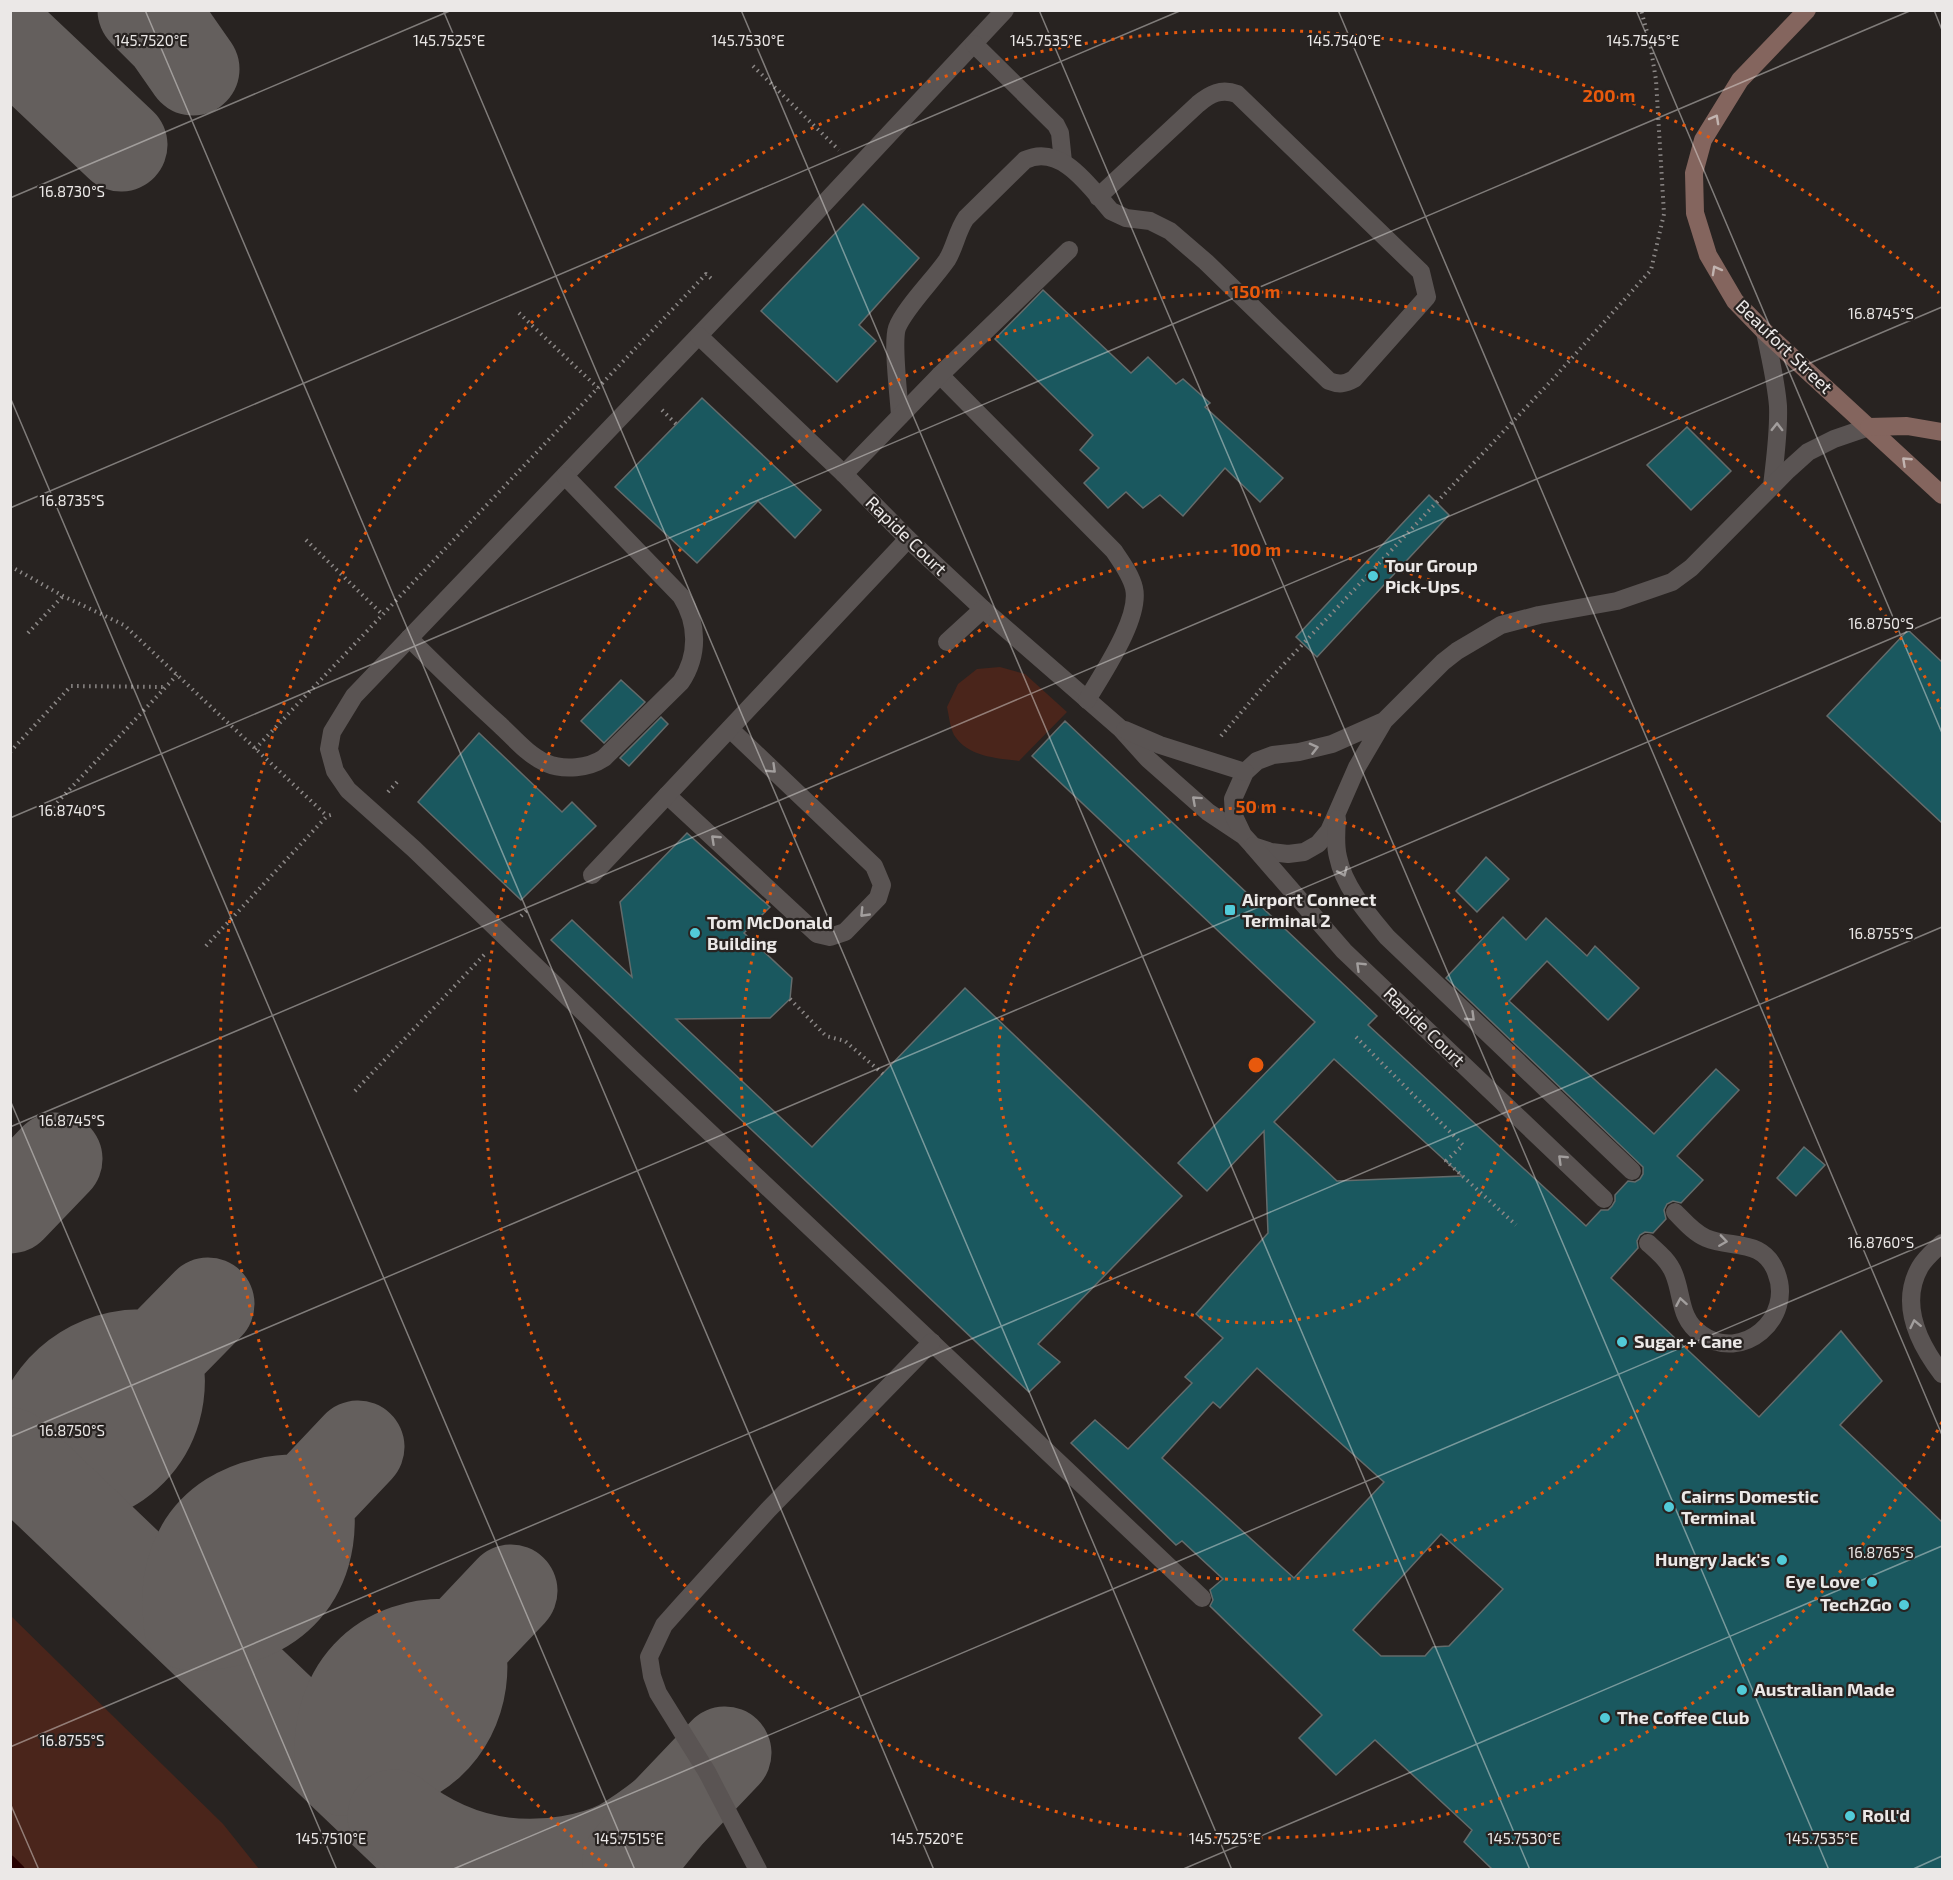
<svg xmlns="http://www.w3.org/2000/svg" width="1953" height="1880" font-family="'Exo 2',sans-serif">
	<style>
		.green { fill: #4a251b }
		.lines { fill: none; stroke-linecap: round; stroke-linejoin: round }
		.stream { stroke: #260000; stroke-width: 10 }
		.taxiway { stroke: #645f5d; stroke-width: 93 }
		.building { fill: #1a585f; stroke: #646b6b; stroke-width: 1.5; fill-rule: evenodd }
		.path { stroke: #8c8887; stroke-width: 4; stroke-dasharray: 1.5 4.5; stroke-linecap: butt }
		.lane { stroke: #5a5453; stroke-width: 18 }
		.secondary { stroke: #84655e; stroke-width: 18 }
		.oneway { stroke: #c2b4b0 }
		.oneway2 { stroke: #a29e9d }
		.ticks { fill: none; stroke: #ebe8e7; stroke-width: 1.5; stroke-opacity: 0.45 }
		.ring { fill: none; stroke: #e8590c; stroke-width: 3; stroke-dasharray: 3 6 }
		.poi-dot { fill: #52cbd8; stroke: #282321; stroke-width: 2 }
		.labels { text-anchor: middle; stroke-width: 4.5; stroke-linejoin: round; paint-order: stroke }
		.street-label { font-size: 18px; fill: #ebe8e7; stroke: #282321 }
		.poi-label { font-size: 18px; font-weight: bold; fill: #ebe8e7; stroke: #282321; text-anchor: start }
		.ticks-label { font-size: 15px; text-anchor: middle; fill: #ebe8e7; stroke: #282321; stroke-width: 4.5; stroke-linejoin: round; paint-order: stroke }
		.centre { fill: #e8590c; stroke: #282321; stroke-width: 3 }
		.ring-label { font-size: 18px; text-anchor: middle; font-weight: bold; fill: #e8590c; stroke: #282321; stroke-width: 4.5; stroke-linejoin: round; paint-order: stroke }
	</style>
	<rect width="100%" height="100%" fill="#282321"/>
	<g class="green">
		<path d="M1000,667L1025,674L1067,712L1019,761C996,758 968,757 954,735C950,727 949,716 947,707L958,684L977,669Z"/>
		<polygon points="11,1616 223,1824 259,1869 11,1869"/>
	</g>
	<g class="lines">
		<polyline class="stream" points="10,1860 20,1870"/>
		<g class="taxiway">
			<polyline points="144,10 170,36 193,69"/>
			<polyline points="10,40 121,145"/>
			<polyline points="10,1207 56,1159"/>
			<path d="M156,1357C171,1433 113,1488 38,1480C37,1464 35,1446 40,1430C55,1380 106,1349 156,1357L208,1304"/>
			<polyline points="10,1454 446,1870"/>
			<path d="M307,1501C317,1580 267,1625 190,1624C189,1610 188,1597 190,1583C201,1522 250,1499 307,1501L358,1447"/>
			<path d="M459,1646C468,1694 445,1744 397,1762C379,1768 361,1769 342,1769C333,1693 381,1638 459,1646L511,1591"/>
			<path d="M394,1816C445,1857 504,1873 569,1862C587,1859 605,1854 621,1846C637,1837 652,1826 666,1815"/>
			<polyline points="629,1861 666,1815 725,1753"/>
		</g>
	</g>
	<g class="building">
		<polygon points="863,204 919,258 859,325 876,341 837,382 761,311"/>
		<polygon points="1043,290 1131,373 1148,357 1176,384 1183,379 1210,403 1205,407 1283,478 1260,502 1225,468 1183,516 1160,495 1143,508 1126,492 1108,508 1084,483 1099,468 1080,450 1093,435 995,339"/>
		<polygon points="702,398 821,510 795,538 758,501 697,563 615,487"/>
		<polygon points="1687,427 1731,471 1691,510 1647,465"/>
		<polygon points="1429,495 1449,515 1317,657 1296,637"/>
		<polygon points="1908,630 1942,662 1942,823 1827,716"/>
		<polygon points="621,680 645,702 604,743 581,721"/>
		<polygon points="661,717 668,724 629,766 620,758"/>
		<path d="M1065,721L1377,1016L1368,1025L1586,1226L1601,1210H1608L1612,1206L1615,1201V1195L1628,1181L1635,1182L1640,1179L1643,1174V1167L1446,978L1503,917L1526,940L1546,918L1587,956L1595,946L1639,988L1608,1020L1547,961L1509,1001L1654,1134L1716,1069L1739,1090L1677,1156L1703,1180L1681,1203L1673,1201L1667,1204L1664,1210L1666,1219L1653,1233L1645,1232L1640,1235L1637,1241L1638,1248L1611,1278L1759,1417L1841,1331L1882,1381L1840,1425L1942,1522V1869H1492L1464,1842L1472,1830L1375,1740L1336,1775L1299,1738L1322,1715L1210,1606L1213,1600L1210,1590L1223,1579L1182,1541L1176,1545L1071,1443L1095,1420L1128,1449L1192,1383L1185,1377L1223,1338L1196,1314L1268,1233L1264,1131L1207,1191L1178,1163L1315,1022L1032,756ZM1334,1059L1462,1176L1337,1181L1274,1122ZM1257,1368L1384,1482L1294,1578L1162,1458L1213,1402L1220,1408ZM1441,1534L1503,1589L1449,1646L1433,1647L1425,1656H1381L1353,1630Z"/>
		<polygon points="479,733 562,812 572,802 596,826 521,900 418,802"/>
		<polygon points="687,833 770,907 744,933 792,978 790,999 770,1018 676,1019 812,1147 965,988 1182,1196 1038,1344 1060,1362 1029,1392 551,940 572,920 632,977 620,902"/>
		<polygon points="1486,857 1509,879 1477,912 1456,891"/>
		<polygon points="1804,1147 1825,1165 1796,1196 1777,1178"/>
	</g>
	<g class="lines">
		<g class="path">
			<polyline points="753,66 839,150"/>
			<polyline points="519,313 598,388"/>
			<polyline points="662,410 676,424"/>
			<polyline points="306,540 383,615"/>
			<polyline points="10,566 63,596 124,625 327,816"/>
			<polyline points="28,633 63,596"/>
			<polyline points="1221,736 1268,681 1552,380 1651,270 1664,214 1656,80 1650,43 1641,10"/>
			<polyline points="255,749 706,274 714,281"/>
			<polyline points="10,752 71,686 167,687"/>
			<polyline points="388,792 397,782"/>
			<polyline points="53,807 177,675"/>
			<polyline points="521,916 529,908"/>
			<polyline points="206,946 327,816 334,814"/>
			<polyline points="790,999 826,1036 845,1041 883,1074"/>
			<polyline points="1356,1037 1463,1145 1446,1161 1516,1225"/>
			<polyline points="355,1091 485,954"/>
		</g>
		<g class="lane">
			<polyline points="1005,10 791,239 354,696 332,732 329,749 335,771 348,790 414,849 632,1059 1202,1598"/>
			<polyline points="974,44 1056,125 1060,133 1063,162"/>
			<path d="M1765,332C1770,357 1776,381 1778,406C1779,433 1775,459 1772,486"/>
			<polyline points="699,336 844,474 908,539 983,609 1121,729 1148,759 1208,812 1241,834"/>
			<path d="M940,375L1114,551C1122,563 1131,575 1134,588C1141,618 1102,674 1087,700"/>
			<path d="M900,416C899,397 892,343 897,328C904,309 934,279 947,260C955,247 957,231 966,218L1025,160C1061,143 1090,187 1111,211L1126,218L1150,221L1170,231L1206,262L1329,381C1339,385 1345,384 1354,379L1427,297L1421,272L1237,94C1221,88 1210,94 1198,104L1098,197"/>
			<polyline points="844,474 940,375 1069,250"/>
			<path d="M409,638C439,668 469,697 500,725C514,738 528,755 546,763C564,771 589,768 604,758L681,682C699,655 698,623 681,596L565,476"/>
			<polyline points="947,642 983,609"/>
			<polyline points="1384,721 1332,744 1299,752 1273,755 1257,761 1245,772 1233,799 1234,816 1243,835 1253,846 1271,852 1288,854 1304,852 1318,844 1329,831 1357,767 1384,721 1443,662 1457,651 1501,625 1539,615 1617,601 1672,582 1691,568 1788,470 1808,452 1834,439 1869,427"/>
			<polyline points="1125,730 1160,745 1245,772"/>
			<polyline points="667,795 817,934 830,937 845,932 878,898 882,885 874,866 730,729"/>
			<path d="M1337,819C1336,832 1335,845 1338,857C1344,887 1368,914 1387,937L1632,1171"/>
			<polyline points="1253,846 1344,951 1604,1199"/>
			<polyline points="592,875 908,539"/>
			<path d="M1648,1243C1658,1252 1669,1261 1674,1274C1683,1296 1679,1319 1701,1334C1742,1364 1795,1318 1776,1272C1763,1238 1732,1249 1706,1238C1694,1233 1684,1221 1675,1212"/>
			<path d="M1942,1243C1935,1250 1925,1258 1920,1267C1899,1304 1919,1344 1942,1374"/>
			<polyline points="758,1870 707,1772 658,1693 652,1676 649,1657 664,1625 680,1607 768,1510 932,1342"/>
		</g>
		<g class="secondary">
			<polyline points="1807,10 1740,80 1703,140 1694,173 1695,213 1708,255 1735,301 1765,332 1942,495"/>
			<polyline points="1869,427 1907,426 1942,432"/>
		</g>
	</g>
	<defs><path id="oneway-chevron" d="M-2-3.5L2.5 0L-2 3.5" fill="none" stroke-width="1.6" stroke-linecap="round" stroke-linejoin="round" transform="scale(1.5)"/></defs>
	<g class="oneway">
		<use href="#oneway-chevron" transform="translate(1715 119) rotate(-61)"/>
		<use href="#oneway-chevron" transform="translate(1716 270) rotate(-119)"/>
		<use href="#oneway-chevron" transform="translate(1906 461) rotate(-137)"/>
	</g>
	<g class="oneway2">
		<use href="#oneway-chevron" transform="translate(1777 427) rotate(-89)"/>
		<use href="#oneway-chevron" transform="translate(1314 748) rotate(-14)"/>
		<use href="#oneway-chevron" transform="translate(772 769) rotate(44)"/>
		<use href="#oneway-chevron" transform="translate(1196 800) rotate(-138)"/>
		<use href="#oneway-chevron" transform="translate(715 839) rotate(-137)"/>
		<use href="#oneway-chevron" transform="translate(1343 872) rotate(66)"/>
		<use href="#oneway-chevron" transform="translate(864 913) rotate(134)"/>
		<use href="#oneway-chevron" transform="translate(1360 966) rotate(-136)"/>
		<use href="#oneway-chevron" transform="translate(1471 1017) rotate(44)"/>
		<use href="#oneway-chevron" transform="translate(1562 1159) rotate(-136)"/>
		<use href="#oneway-chevron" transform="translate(1723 1241) rotate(8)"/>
		<use href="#oneway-chevron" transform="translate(1681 1302) rotate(-100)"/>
		<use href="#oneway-chevron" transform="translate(1915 1324) rotate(-102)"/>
	</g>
	<path class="ticks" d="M145,10L934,1870M443,10L1232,1870M741,10L1530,1870M1039,10L1829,1870M1338,10L1942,1435M1636,10L1942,733M1934,10L1942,30M10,198L452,10M10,397L635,1870M10,508L1182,10M10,818L1912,10M10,1100L337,1870M10,1127L1942,307M10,1437L1942,617M10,1747L1942,927M10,1803L39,1870M451,1870L1942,1237M1181,1870L1942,1546M1911,1870L1942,1856"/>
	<g class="ring">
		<circle cx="1256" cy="1065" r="258"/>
		<circle cx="1256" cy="1065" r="515"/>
		<path d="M1942 1422A773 773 0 1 1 1942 708"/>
		<path d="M607 1866A1031 1031 0 1 1 1939 293"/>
	</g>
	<g class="poi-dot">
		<circle cx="1373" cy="576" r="6"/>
		<rect x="1224" y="904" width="12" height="12" rx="3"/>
		<circle cx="695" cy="933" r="6"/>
		<circle cx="1622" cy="1342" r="6"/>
		<circle cx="1669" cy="1507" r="6"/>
		<circle cx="1782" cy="1560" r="6"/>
		<circle cx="1872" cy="1582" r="6"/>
		<circle cx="1904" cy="1605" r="6"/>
		<circle cx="1742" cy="1690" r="6"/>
		<circle cx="1605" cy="1718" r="6"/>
		<circle cx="1850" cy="1816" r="6"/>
	</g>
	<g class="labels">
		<g class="street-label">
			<text transform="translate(1784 347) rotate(44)" y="6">Beaufort Street</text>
			<text transform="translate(906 536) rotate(44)" y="6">Rapide Court</text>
			<text transform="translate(1424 1027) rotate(44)" y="6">Rapide Court</text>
		</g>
		<g class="poi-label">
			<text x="1385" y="572">Tour Group<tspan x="1385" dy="21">Pick-Ups</tspan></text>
			<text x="1242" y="906">Airport Connect<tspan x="1242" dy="21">Terminal 2</tspan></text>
			<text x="707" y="929">Tom McDonald<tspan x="707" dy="21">Building</tspan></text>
			<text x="1634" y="1348">Sugar + Cane</text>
			<text x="1681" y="1503">Cairns Domestic<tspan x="1681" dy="21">Terminal</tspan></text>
			<text x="1770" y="1566" text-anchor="end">Hungry Jack's</text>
			<text x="1860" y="1588" text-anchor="end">Eye Love</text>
			<text x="1892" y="1611" text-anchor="end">Tech2Go</text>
			<text x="1754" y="1696">Australian Made</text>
			<text x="1617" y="1724">The Coffee Club</text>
			<text x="1862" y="1822">Roll'd</text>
		</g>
	</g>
	<g class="ticks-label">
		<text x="151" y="46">145.7520°E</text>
		<text x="449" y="46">145.7525°E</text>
		<text x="748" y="46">145.7530°E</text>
		<text x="1046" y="46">145.7535°E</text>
		<text x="1344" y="46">145.7540°E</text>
		<text x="1643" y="46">145.7545°E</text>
		<text x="72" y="197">16.8730°S</text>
		<text x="1881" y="319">16.8745°S</text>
		<text x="72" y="506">16.8735°S</text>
		<text x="1881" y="629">16.8750°S</text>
		<text x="72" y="816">16.8740°S</text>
		<text x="1881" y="939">16.8755°S</text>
		<text x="72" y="1126">16.8745°S</text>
		<text x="1881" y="1248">16.8760°S</text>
		<text x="72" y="1436">16.8750°S</text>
		<text x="1881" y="1558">16.8765°S</text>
		<text x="72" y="1746">16.8755°S</text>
		<text x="331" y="1844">145.7510°E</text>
		<text x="629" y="1844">145.7515°E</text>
		<text x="927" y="1844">145.7520°E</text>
		<text x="1225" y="1844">145.7525°E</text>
		<text x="1524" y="1844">145.7530°E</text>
		<text x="1822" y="1844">145.7535°E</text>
	</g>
	<circle cx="1256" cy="1065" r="9" class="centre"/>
	<g class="ring-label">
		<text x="1609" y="102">200 m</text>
		<text x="1256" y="298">150 m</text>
		<text x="1256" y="556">100 m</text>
		<text x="1256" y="813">50 m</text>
	</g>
	<rect width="1953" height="1880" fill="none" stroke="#ebe8e7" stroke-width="24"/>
</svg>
